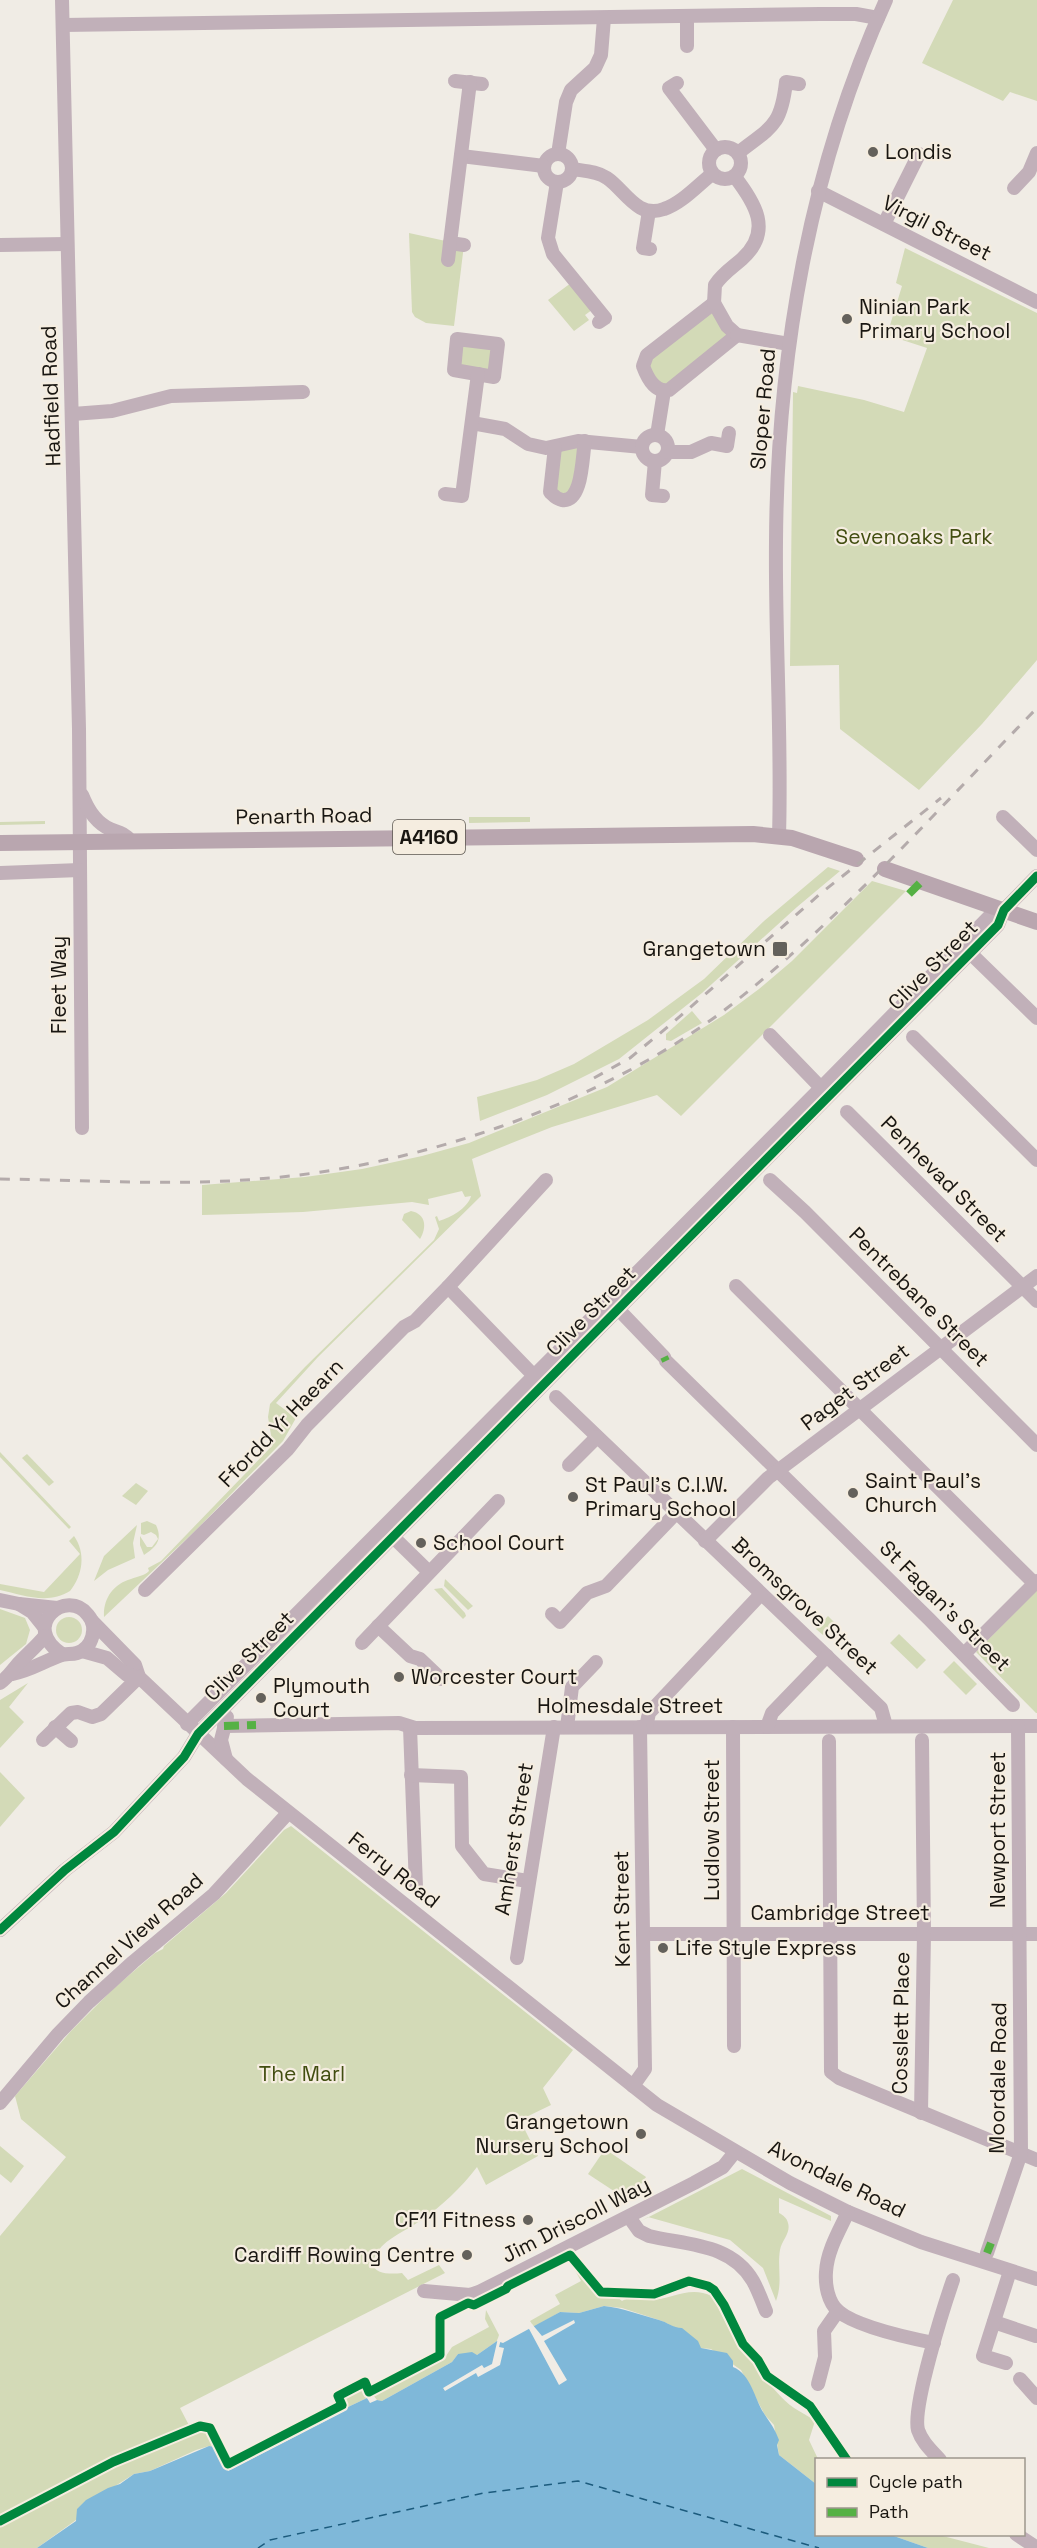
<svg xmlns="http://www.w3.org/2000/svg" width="1037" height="2548" font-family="'Space Grotesk',sans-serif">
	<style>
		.green { fill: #d3dab7 }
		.water { fill: #7fb8d9 }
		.pier { fill: #f0ece5 }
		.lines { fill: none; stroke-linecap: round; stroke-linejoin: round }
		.ferry { stroke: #1c5b7d; stroke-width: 1.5; stroke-dasharray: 8 6; stroke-linecap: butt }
		.minor { stroke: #c1b0b9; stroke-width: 14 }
		.major { stroke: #b9a6af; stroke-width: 16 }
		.rail { stroke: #b4abab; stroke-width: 3; stroke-dasharray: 10 10; stroke-linecap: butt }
		.quiet { stroke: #55b144; stroke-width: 8; stroke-dasharray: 15 8; stroke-linecap: butt }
		.cycleway-casing { stroke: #f5ede0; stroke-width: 13 }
		.cycleway { stroke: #00873e; stroke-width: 9 }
		.poi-dot { fill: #64615b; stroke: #f5ede0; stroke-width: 2 }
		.labels { text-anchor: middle; stroke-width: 4.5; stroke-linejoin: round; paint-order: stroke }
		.shield { fill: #f5ede0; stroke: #5b564f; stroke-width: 1.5 }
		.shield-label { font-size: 20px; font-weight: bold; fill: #191611 }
		.poi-label { font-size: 21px; fill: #191611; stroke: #f5ede0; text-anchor: start }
		.street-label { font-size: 21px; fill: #191611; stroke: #f5ede0 }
		.park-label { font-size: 21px; fill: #424e11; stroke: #f5ede0 }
	</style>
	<rect width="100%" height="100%" fill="#f0ece5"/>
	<g class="green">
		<polygon points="953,0 1037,0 1037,101 1010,92 1003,101 922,63"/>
		<polygon points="409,233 464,245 454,326 426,323 415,317 412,312"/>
		<polygon points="905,248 1037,313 1037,660 982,724 919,790 840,729 839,665 790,666 793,392 797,393 798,386 864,400 904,412 927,348 887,335 902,286 896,283"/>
		<polygon points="575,280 596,307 585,315 589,320 574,331 548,300"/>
		<polygon points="714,303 737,335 664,391 643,361"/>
		<polygon points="457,339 498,344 494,377 454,370"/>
		<polygon points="578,441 577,491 557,499 555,447"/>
		<polygon points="469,817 530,817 530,822 469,823"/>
		<polygon points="45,821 45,824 0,825 0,822"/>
		<polygon points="828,867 840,871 797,907 702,993 619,1059 547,1095 480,1121 477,1097 537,1080 574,1064 648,1020 704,979 764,921"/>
		<path d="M872,881L906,891L681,1116L657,1095L552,1127L472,1159L481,1196L318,1357L276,1403L296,1418L283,1441L196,1530L104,1617C103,1599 113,1584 131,1579C138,1576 144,1576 149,1571L148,1568L161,1561L269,1449L272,1441L268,1417L270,1404L305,1367L434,1240L439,1229L435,1217L437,1216L439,1221C450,1218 468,1208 471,1196L465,1197L462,1191L428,1199L429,1205L412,1202L303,1212L202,1215V1185L305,1177L362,1169L422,1156L469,1143L607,1087L724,1015L759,989L792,961Z"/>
		<polygon points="692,1011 702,1023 671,1041 666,1040 666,1034"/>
		<path d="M411,1211C426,1214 427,1227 420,1239L402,1220L404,1214Z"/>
		<polygon points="0,1452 71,1527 69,1529 0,1457"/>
		<polygon points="27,1454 54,1482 49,1486 22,1458"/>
		<polygon points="136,1483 148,1491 136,1505 122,1496"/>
		<path d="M147,1521L156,1525C163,1540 156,1547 144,1555L140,1545V1536L147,1547H152L158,1539L156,1535L151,1532L144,1535L141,1534V1523Z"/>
		<polygon points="137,1525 133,1543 135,1558 108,1570 94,1581 104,1556"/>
		<path d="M74,1536C86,1553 83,1575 70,1591C48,1605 23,1595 0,1590V1584L44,1592L80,1554L69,1541Z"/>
		<polygon points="445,1579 473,1606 468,1610 444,1586"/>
		<polygon points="442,1588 465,1613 466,1616 463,1619 434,1589"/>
		<polygon points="1037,1590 1037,1713 1036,1713 976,1652"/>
		<polygon points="0,1609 25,1618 30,1630 26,1644 0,1665"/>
		<polygon points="828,1616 835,1623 823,1635 816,1629"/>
		<circle cx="69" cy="1630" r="13"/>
		<polygon points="899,1634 926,1660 917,1669 890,1643"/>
		<polygon points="954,1661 977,1684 966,1695 943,1672"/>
		<polygon points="28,1683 9,1707 24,1722 0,1748 0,1700"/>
		<polygon points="0,1772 25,1798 0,1827"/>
		<path d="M291,1826L573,2050L543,2088L551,2105L520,2120L538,2156L486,2185L477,2167C461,2188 442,2206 420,2221C407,2230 387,2238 378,2251C363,2273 386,2275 402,2273L408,2280L439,2265L445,2273L180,2408L193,2433L200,2430L209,2433L216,2447L209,2446L196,2450L150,2471L134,2474L112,2488L76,2520L37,2548H0V2236L66,2157L21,2119L15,2096L71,2031L113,1989L155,1953L163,1949L164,1946L226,1893L284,1830Z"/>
		<polygon points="0,2146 24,2166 11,2183 0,2174"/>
		<polygon points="605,2149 646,2177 629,2201 588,2174"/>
		<path d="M742,2169L831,2216V2221L779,2198V2213C783,2215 787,2218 788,2223C791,2233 782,2240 780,2250C777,2268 783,2282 776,2301L763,2268L730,2240L648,2217L641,2221Z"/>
		<path d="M568,2258L597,2293L616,2296L622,2301C630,2296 640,2300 650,2300C671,2300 689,2285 712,2296L737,2345L743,2348C758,2367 778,2400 799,2411C805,2415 809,2416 815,2421L809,2440L818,2459L816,2484L779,2455L774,2425L765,2415L741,2370L711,2349L700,2348L676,2328L662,2321L622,2308L604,2306L579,2313L560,2312L534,2327L530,2321L560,2304L555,2295L581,2281Z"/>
		<polygon points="486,2310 499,2335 497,2341 477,2355 458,2354 452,2362 382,2401 377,2400 373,2395 444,2359 452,2347 489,2327 485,2319"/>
		<polygon points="364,2389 367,2398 348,2407 345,2399"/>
		<polygon points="891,2535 939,2535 989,2548 928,2548"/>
	</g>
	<path class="water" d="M604,2306C623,2308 641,2315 659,2320C667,2322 673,2328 682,2328L698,2341L701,2348L727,2353L733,2361V2367C752,2375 754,2399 765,2415C771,2424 775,2429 779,2440L777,2445L779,2455L816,2484V2534L891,2535L928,2548H37L76,2521L77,2509L86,2500L108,2488L120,2484L134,2474L150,2471L209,2446L216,2447L228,2471L347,2410L348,2407L367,2398L370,2403L377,2400L382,2401L452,2362L458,2354L472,2352L477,2355L497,2341L503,2343L560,2312L579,2313Z"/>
	<g class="pier">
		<polygon points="574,2320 575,2323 544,2341 567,2380 559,2385 528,2327 532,2324 542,2336"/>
		<polygon points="498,2338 501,2339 499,2347 504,2348 500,2365 478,2377 476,2373 445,2391 443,2388 482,2365 484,2368 492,2364"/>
	</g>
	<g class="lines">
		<polyline class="ferry" points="258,2548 270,2540 484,2493 578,2481 819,2548"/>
		<g class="minor">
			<polyline points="62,0 79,729 82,1128"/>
			<polyline points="687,17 687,46"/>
			<polyline points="63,25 820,14 856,14 878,18"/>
			<polyline points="455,81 482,84"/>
			<polyline points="677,83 669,88 716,150"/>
			<circle cx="725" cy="163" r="16"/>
			<path d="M738,153C771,127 781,127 786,82L799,84"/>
			<polyline points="558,154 566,102 571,90 595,68 601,55 604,18"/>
			<circle cx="558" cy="168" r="14"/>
			<polyline points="461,156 544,166"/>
			<path d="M572,169C584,171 597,171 607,178C625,190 637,219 664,209C682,203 698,185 712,174"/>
			<polyline points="557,182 548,238 553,254 605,318 599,322"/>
			<polyline points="1014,188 1029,172 1037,153"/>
			<polyline points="818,191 1037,302"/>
			<polyline points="649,211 643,248 650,249"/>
			<polyline points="884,224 919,154"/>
			<polyline points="0,245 67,244"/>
			<polyline points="464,245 450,243 470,82"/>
			<polyline points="448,260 450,243"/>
			<path d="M714,303L727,326L737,335L669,390C655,393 647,377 643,366L647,355Z"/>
			<path d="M714,303L715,285C722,274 733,267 742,259C773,231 755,203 735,177"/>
			<polyline points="737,335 789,344"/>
			<polygon points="457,339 498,344 494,377 454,370"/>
			<polyline points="73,414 112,411 171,396 303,392"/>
			<polyline points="472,423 505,429 528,444 546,448 578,441 642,447"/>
			<polyline points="657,435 664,391"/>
			<circle cx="655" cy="448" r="13"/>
			<path d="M555,447L550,492C554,496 556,499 562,500C583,503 582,456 585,441"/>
			<polyline points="668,452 691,452 711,443 727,446 729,433"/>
			<polyline points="655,461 652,495 663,496"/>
			<polyline points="445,494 462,496 478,374"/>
			<path d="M82,795C87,807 93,819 106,827C116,833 121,830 131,841"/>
			<polyline points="1003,817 1037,850"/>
			<path d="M779,836C782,738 775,640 776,542C777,357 809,169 886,0"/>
			<polyline points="0,873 80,870"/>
			<polyline points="965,948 1037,1018"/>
			<polyline points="770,1035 827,1094"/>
			<polyline points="913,1037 1037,1160"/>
			<polyline points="847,1112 1037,1301"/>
			<polyline points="770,1180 805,1212 1037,1445"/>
			<polyline points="736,1286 1034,1583"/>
			<polyline points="619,1310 664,1357"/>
			<polyline points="666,1361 929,1619 1013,1705"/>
			<polyline points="541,1383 448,1287 546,1180"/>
			<polyline points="556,1397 881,1708 886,1726"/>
			<polyline points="569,1465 597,1437"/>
			<polyline points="387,1531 429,1572"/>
			<polyline points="705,1541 768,1478 1037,1276"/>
			<polyline points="145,1590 288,1449 307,1425 404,1327 415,1321 448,1287"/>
			<polyline points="0,1600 19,1604"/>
			<polyline points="552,1614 560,1622 587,1593 606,1586 676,1513"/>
			<polyline points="92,1621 135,1665 139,1677 247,1779 657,2105 790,2183 848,2212 921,2242 1037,2279"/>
			<polyline points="378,1626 410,1656 420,1659 441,1679"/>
			<polyline points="44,1627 32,1612 19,1604 57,1608"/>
			<polyline points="362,1643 498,1501"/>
			<polyline points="82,1651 107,1658 127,1675 139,1677"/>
			<polyline points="964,1654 1037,1581"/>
			<path d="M12,1674C29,1671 43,1662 59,1656C65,1653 71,1655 77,1653C93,1648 98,1627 88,1615C67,1587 19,1626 62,1654"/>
			<path d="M0,1683C8,1677 11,1672 17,1665C26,1655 36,1647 45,1636"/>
			<polyline points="187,1724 821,1088 989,917 1004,910"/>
			<polyline points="224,1726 399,1723 415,1728 1037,1726"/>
			<polyline points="55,1727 71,1741"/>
			<polyline points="410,1727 416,1887"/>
			<polyline points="567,1727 572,1687 596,1662"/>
			<polyline points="646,1727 649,1713 761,1594"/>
			<polyline points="733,1727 734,2046"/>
			<polyline points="767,1727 772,1713 827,1656"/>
			<polyline points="43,1740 71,1713 78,1712 92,1717 101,1714 139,1677"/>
			<polyline points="829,1741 831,2072 839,2078 1037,2160"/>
			<polyline points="226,1759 221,1740 227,1717"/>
			<polyline points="411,1775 461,1777 462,1846 484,1874 528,1881"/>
			<polyline points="0,1930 65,1870 114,1832 184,1757 198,1734 998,925 1004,910 1037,876"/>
			<polyline points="643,1934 1037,1934"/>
			<polyline points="517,1958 554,1727"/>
			<polyline points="633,2086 645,2069 640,1727"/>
			<polyline points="0,2103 58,2034 89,2002 133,1962 214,1894 288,1813"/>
			<polyline points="921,2113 924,1933 922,1740"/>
			<path d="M848,2212C839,2231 827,2251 826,2272C825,2285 828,2302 838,2311C857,2327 909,2338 934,2343"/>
			<path d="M629,2217L639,2231L649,2236C686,2245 731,2243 753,2281C758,2290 762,2301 766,2311"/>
			<polyline points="987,2253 1021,2153 1018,1726"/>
			<polyline points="424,2291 470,2295 479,2292 694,2183 723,2167 735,2152"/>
			<polyline points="994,2322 1036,2336"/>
			<polyline points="1006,2363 983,2356 1010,2271"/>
			<polyline points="1020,2379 1037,2398"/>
			<polyline points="818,2384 825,2357 824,2331 838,2311"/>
			<path d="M940,2460C931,2450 922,2442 918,2430C912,2407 944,2306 953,2280"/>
			<polyline points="1016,2534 1037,2548"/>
		</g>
		<g class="major">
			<polyline points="0,843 753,834 792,838 856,859"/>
			<polyline points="885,869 1037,922"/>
		</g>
		<g class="rail">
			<polyline points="594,1078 630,1058 670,1025 820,894 941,798"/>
			<path d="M0,1179C84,1180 175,1186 258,1179C416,1168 607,1102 731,1005C843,917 938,809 1037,708"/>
		</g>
		<g class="quiet">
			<polyline points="909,894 921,882"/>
			<polyline points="664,1357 666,1361"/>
			<polyline points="224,1726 256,1725"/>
			<polyline points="987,2253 991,2243"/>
		</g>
		<defs>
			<g id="cycleway">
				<polyline points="0,1930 65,1870 114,1832 184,1757 198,1734 998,925 1004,910 1037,876"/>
				<polyline points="0,2521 113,2462 200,2426 210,2428 228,2464 342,2405 338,2396 365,2382 369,2392 440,2355 440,2317 468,2303 474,2305 506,2289 508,2286 570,2255 601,2292 654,2294 689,2281 708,2286 714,2290 724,2305 743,2344 758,2360 767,2376 810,2406 847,2460"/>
			</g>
		</defs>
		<use href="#cycleway" class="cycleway-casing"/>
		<use href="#cycleway" class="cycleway"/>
	</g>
	<g class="poi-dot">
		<circle cx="873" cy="152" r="6"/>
		<circle cx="847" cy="319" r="6"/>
		<rect x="772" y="941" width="16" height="16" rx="3"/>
		<circle cx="853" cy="1493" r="6"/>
		<circle cx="573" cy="1497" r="6"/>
		<circle cx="421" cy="1543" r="6"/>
		<circle cx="399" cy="1677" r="6"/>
		<circle cx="261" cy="1698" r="6"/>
		<circle cx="663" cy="1948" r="6"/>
		<circle cx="641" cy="2134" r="6"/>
		<circle cx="528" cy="2220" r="6"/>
		<circle cx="467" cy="2255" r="6"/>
	</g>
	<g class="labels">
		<rect class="shield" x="393" y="820" width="72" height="34" rx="4.5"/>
		<g class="shield-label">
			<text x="429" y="844">A4160</text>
		</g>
		<g class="poi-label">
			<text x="885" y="159">Londis</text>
			<text x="859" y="314">Ninian Park<tspan x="859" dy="24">Primary School</tspan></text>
			<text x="766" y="956" text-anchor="end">Grangetown</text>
			<text x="865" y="1488">Saint Paul's<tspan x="865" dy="24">Church</tspan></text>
			<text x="585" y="1492">St Paul's C.I.W.<tspan x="585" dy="24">Primary School</tspan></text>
			<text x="433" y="1550">School Court</text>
			<text x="411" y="1684">Worcester Court</text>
			<text x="273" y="1693">Plymouth<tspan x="273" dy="24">Court</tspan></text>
			<text x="675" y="1955">Life Style Express</text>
			<text x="629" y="2129" text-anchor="end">Grangetown<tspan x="629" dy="24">Nursery School</tspan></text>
			<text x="516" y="2227" text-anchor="end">CF11 Fitness</text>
			<text x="455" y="2262" text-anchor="end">Cardiff Rowing Centre</text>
		</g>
		<g class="street-label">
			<text transform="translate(937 228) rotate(27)" y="7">Virgil Street</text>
			<text transform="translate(51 396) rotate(-92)" y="7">Hadfield Road</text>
			<text transform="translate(763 409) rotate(-85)" y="7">Sloper Road</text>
			<text transform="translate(304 816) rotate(-1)" y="7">Penarth Road</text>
			<text transform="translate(933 965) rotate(-45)" y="7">Clive Street</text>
			<text transform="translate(59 985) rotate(-90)" y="7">Fleet Way</text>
			<text transform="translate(944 1179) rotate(45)" y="7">Penhevad Street</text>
			<text transform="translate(919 1297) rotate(45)" y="7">Pentrebane Street</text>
			<text transform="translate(591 1311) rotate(-45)" y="7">Clive Street</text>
			<text transform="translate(855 1387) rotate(-37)" y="7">Paget Street</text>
			<text transform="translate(281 1423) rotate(-46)" y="7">Ffordd Yr Haearn</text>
			<text transform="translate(805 1606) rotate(43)" y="7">Bromsgrove Street</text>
			<text transform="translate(945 1606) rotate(45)" y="7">St Fagan's Street</text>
			<text transform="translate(249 1656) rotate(-45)" y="7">Clive Street</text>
			<text x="630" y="1713">Holmesdale Street</text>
			<text transform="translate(712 1830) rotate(-90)" y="7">Ludlow Street</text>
			<text transform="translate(998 1830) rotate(-90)" y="7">Newport Street</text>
			<text transform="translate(514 1839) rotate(-81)" y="7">Amherst Street</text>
			<text transform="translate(394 1870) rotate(38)" y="7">Ferry Road</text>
			<text transform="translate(622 1909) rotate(-91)" y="7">Kent Street</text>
			<text x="840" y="1920">Cambridge Street</text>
			<text transform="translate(129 1941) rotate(-42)" y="7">Channel View Road</text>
			<text transform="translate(901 2023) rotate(-89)" y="7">Cosslett Place</text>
			<text transform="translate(998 2078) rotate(-89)" y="7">Moordale Road</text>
			<text transform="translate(837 2179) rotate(26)" y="7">Avondale Road</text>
			<text transform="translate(576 2220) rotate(-27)" y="7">Jim Driscoll Way</text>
		</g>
		<g class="park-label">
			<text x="914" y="544">Sevenoaks Park</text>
			<text x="302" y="2081">The Marl</text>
		</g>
	</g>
	<rect x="815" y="2458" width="210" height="78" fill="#f5ede0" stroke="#9d978d" stroke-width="1.5"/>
	<rect x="827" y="2478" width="30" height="9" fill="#00873e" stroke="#9d978d" stroke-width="1.5"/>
	<text x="869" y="2488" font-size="18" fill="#191611">Cycle path</text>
	<rect x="827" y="2508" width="30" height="9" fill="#55b144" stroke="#9d978d" stroke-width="1.5"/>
	<text x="869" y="2518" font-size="18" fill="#191611">Path</text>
</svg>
